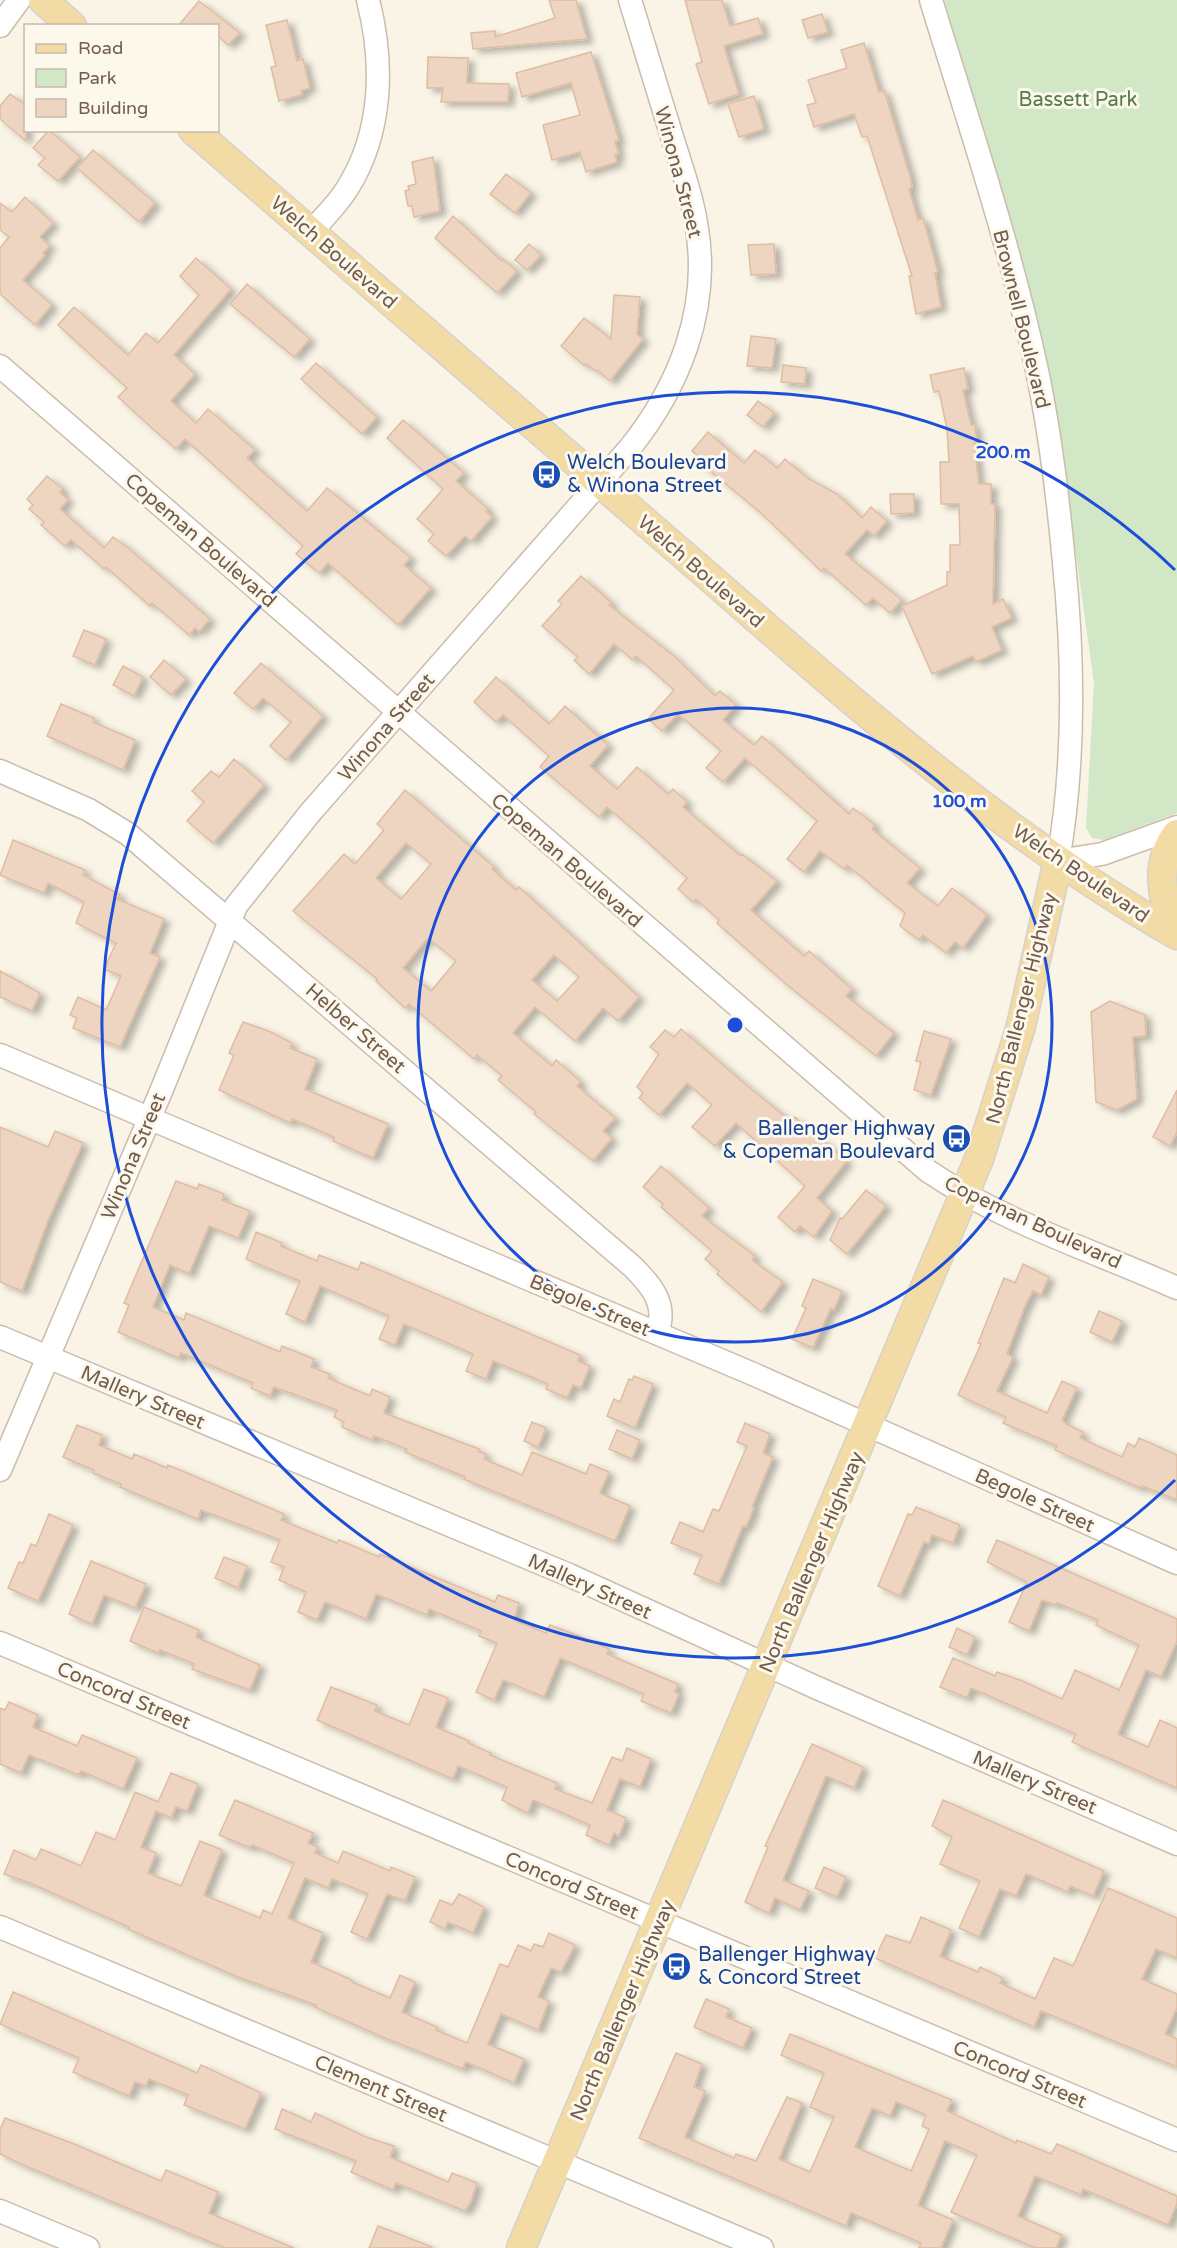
<svg xmlns="http://www.w3.org/2000/svg" width="1177" height="2248" font-family="'Varela Round',sans-serif">
	<style>
		.green { fill: #d1e7c6 }
		.building { fill: #edd5c1; stroke: #debda2; stroke-width: 1.5; fill-rule: evenodd; filter: url(#shadow) }
		.lines { fill: none; stroke-linecap: round; stroke-linejoin: round }
		.minor-casing { stroke: #cbbcae; stroke-width: 25 }
		.major-casing { stroke: #d7d1cd; stroke-width: 31 }
		.minor { stroke: #fff; stroke-width: 22 }
		.major { stroke: #f3dba5; stroke-width: 28 }
		.ring { fill: none; stroke: #1d4ed8; stroke-width: 3 }
		.labels { text-anchor: middle; stroke-width: 6; stroke-linejoin: round; paint-order: stroke }
		.park-label { font-size: 20px; fill: #557b49; stroke: #fdf8ec }
		.street-label { font-size: 20px; fill: #715c4d; stroke: #fdf8ec }
		.transit-label { font-size: 20px; fill: #164399; stroke: #fdf8ec; text-anchor: start }
		.centre { fill: #1d4ed8; stroke: #fdf8ec; stroke-width: 3 }
		.ring-label { font-size: 18px; text-anchor: middle; font-weight: bold; fill: #1d4ed8; stroke: #fdf8ec; stroke-width: 6; stroke-linejoin: round; paint-order: stroke }
	</style>
	<defs>
		<filter id="shadow"><feDropShadow dx="6" dy="4" stdDeviation="3" flood-color="#0004"/></filter>
	</defs>
	<rect width="100%" height="100%" fill="#faf4e6"/>
	<polygon class="green" points="944,0 1177,0 1177,813 1104,840 1092,838 1086,828 1094,683 1056,413 1034,306 1013,228"/>
	<g class="building">
		<polygon points="549,0 576,0 587,39 473,49 471,33 495,31 495,37 555,18"/>
		<polygon points="685,0 722,0 730,26 758,18 763,34 724,46 739,94 709,104 696,64 702,62"/>
		<polygon points="199,1 240,33 228,45 218,36 218,26 178,26"/>
		<polygon points="822,14 828,32 808,38 802,20"/>
		<polygon points="287,20 297,61 303,59 310,88 301,91 302,95 279,101 271,67 276,66 266,25"/>
		<polygon points="864,43 879,92 884,90 910,176 912,188 909,189 918,220 923,218 938,272 935,273 941,307 916,314 909,276 912,276 867,136 862,137 854,114 814,127 807,105 816,103 808,80 847,68 841,50"/>
		<polygon points="591,52 619,140 615,142 619,154 615,155 617,162 586,172 580,152 552,160 543,125 580,115 571,83 522,97 516,73"/>
		<polygon points="428,57 468,58 467,83 509,84 508,102 441,102 443,88 427,88"/>
		<polygon points="10,94 26,105 26,141 0,119 0,106"/>
		<polygon points="754,96 764,129 739,137 728,104"/>
		<polygon points="49,130 80,157 58,181 38,165 45,158 33,148"/>
		<polygon points="93,150 155,203 139,222 77,168"/>
		<polygon points="433,157 440,211 414,217 412,206 408,206 405,191 409,190 408,186 416,184 412,162"/>
		<polygon points="506,174 531,193 515,213 490,194"/>
		<polygon points="25,197 53,223 40,237 50,246 43,253 45,255 23,280 52,305 35,325 0,294 0,248 9,237 0,230 0,203 12,212"/>
		<polygon points="453,216 502,261 503,259 517,271 497,293 435,238"/>
		<polygon points="529,244 541,255 527,270 515,260"/>
		<polygon points="774,244 776,274 751,275 748,245"/>
		<polygon points="196,258 231,289 174,355 195,374 171,401 196,423 208,409 255,450 247,458 307,511 327,488 411,558 404,565 431,588 398,625 328,563 319,573 296,554 303,546 185,439 176,449 153,429 118,397 127,388 58,325 74,307 128,355 146,333 158,343 199,295 180,276"/>
		<polygon points="247,284 310,339 294,357 230,304"/>
		<polygon points="614,295 640,297 637,334 643,339 610,381 597,370 596,371 586,364 584,365 561,346 584,318 611,339"/>
		<polygon points="751,336 776,339 772,368 747,366"/>
		<polygon points="316,363 377,417 362,434 301,379"/>
		<polygon points="783,365 806,368 805,384 781,382"/>
		<polygon points="964,368 968,389 963,390 971,425 975,425 977,442 974,443 979,484 991,484 991,504 995,504 993,604 1003,599 1012,618 992,627 1002,650 976,662 973,656 932,674 902,606 947,585 947,572 950,572 950,545 960,545 959,504 941,504 940,462 949,462 947,429 939,391 934,392 930,375"/>
		<polygon points="758,401 774,413 763,427 747,415"/>
		<polygon points="403,420 464,473 456,481 488,509 486,511 492,517 471,541 465,536 446,556 428,541 434,534 417,519 443,489 387,438"/>
		<polygon points="708,432 744,463 755,450 777,468 785,459 806,477 837,494 862,518 871,507 887,521 874,536 867,530 845,554 902,600 890,613 873,598 866,605 824,568 821,571 761,513 697,460 699,457 692,451"/>
		<polygon points="47,476 63,489 60,492 68,500 60,509 104,548 113,537 127,547 210,619 199,632 195,628 189,635 152,603 150,606 106,567 104,569 71,540 65,546 41,525 44,522 29,509 33,505 27,499"/>
		<polygon points="890,494 914,494 914,513 891,514"/>
		<polygon points="581,576 612,603 609,605 675,657 715,696 720,691 736,705 723,720 754,745 762,736 849,814 853,808 875,825 872,829 920,868 907,883 938,906 952,888 987,915 963,948 955,942 946,953 923,935 919,940 900,926 905,913 847,865 844,869 820,851 804,872 787,859 817,821 745,758 723,782 706,768 721,751 678,714 662,731 648,719 674,690 636,656 633,660 614,644 589,674 574,660 578,657 542,626 562,604 558,601"/>
		<polygon points="84,630 106,639 95,665 73,656"/>
		<polygon points="164,660 186,679 171,695 150,677"/>
		<polygon points="261,663 323,716 286,760 270,746 291,722 263,698 253,709 234,693"/>
		<polygon points="123,666 143,677 134,696 113,685"/>
		<polygon points="496,677 549,724 565,706 608,745 590,766 617,789 637,767 668,794 673,789 687,802 683,807 741,856 742,854 777,881 751,910 804,956 809,951 852,989 846,996 894,1033 876,1056 786,984 717,923 719,920 696,899 693,902 678,889 687,878 643,838 607,807 599,817 540,767 549,756 503,715 496,722 474,702"/>
		<polygon points="61,704 94,718 93,722 135,740 123,770 47,736"/>
		<polygon points="234,759 264,785 213,843 187,821 204,802 192,791 211,771 219,777"/>
		<path d="M405,790L494,867L492,869L516,890L519,887L639,997L618,1021L603,1008L575,1041L535,1007L513,1033L552,1066L556,1060L581,1082L577,1086L615,1118L603,1131L612,1138L593,1161L534,1114L536,1112L498,1080L502,1076L477,1055L474,1059L409,1004L405,1008L376,981L377,979L293,911L344,854L355,864L384,830L377,824ZM406,843L431,864L401,899L376,878ZM428,938L456,961L431,991L403,968ZM554,955L579,977L557,1001L532,980Z"/>
		<polygon points="13,840 85,870 83,875 120,895 117,899 164,919 150,953 160,957 120,1047 73,1028 77,1018 70,1015 78,997 106,1010 121,976 104,969 116,943 76,923 84,902 48,883 44,893 0,875"/>
		<polygon points="0,971 40,993 32,1011 0,997"/>
		<polygon points="1110,1001 1145,1015 1146,1036 1133,1037 1137,1099 1117,1110 1096,1102 1091,1012"/>
		<polygon points="243,1022 271,1032 292,1043 290,1048 317,1059 305,1089 388,1124 373,1158 333,1141 334,1137 292,1119 290,1123 219,1090 234,1055 229,1053"/>
		<polygon points="681,1029 757,1094 791,1121 795,1117 847,1161 817,1198 832,1211 814,1237 800,1226 795,1232 778,1217 805,1186 736,1123 715,1146 692,1127 712,1105 687,1083 659,1115 639,1098 643,1093 637,1087 659,1054 650,1047 665,1030 674,1037"/>
		<polygon points="924,1031 951,1039 931,1095 914,1090 921,1062 916,1061"/>
		<polygon points="1177,1090 1177,1132 1170,1146 1153,1137"/>
		<polygon points="0,1127 48,1147 55,1131 83,1143 48,1221 22,1291 0,1282"/>
		<polygon points="661,1166 709,1208 702,1216 755,1256 752,1260 783,1282 761,1312 717,1274 719,1271 705,1259 712,1251 661,1207 663,1204 643,1187"/>
		<polygon points="176,1181 197,1189 199,1184 224,1194 222,1200 250,1211 238,1238 209,1226 189,1274 170,1265 153,1307 184,1320 186,1313 280,1352 282,1346 314,1359 311,1367 330,1374 328,1378 370,1396 372,1389 390,1397 384,1413 479,1449 478,1451 486,1454 484,1459 522,1475 532,1452 586,1474 590,1464 609,1472 600,1493 630,1506 615,1541 464,1479 465,1477 405,1452 407,1449 374,1436 372,1440 342,1427 344,1422 334,1417 337,1410 274,1387 270,1396 251,1388 253,1383 181,1353 179,1358 118,1332 129,1305 124,1303"/>
		<polygon points="866,1190 886,1206 847,1254 830,1240 840,1218 842,1219"/>
		<polygon points="256,1232 282,1243 281,1246 317,1261 319,1255 358,1270 361,1262 580,1355 578,1361 590,1366 581,1388 573,1385 567,1398 546,1389 548,1384 493,1361 486,1379 466,1371 473,1354 404,1324 395,1345 379,1339 389,1316 320,1286 305,1322 286,1314 300,1281 246,1259"/>
		<polygon points="1023,1264 1049,1277 1041,1295 1033,1291 1025,1306 1007,1354 1013,1357 997,1391 1047,1413 1062,1381 1077,1388 1062,1420 1066,1424 1083,1432 1080,1438 1122,1457 1128,1443 1135,1447 1139,1438 1177,1455 1177,1500 1142,1486 1140,1488 1055,1450 1057,1446 1003,1423 1006,1417 958,1395 981,1344 978,1343 1004,1278 1015,1283"/>
		<polygon points="813,1279 842,1291 834,1310 831,1308 813,1348 792,1339 806,1308 802,1306"/>
		<polygon points="1099,1311 1122,1321 1112,1342 1090,1332"/>
		<polygon points="634,1376 653,1384 635,1428 607,1416 614,1399 620,1402 629,1379 632,1380"/>
		<polygon points="532,1422 546,1428 538,1447 524,1441"/>
		<polygon points="745,1423 770,1434 763,1453 773,1457 752,1507 754,1508 746,1527 743,1526 719,1584 694,1574 702,1555 671,1543 680,1522 703,1532 713,1509 719,1511 747,1446 737,1442"/>
		<polygon points="77,1425 102,1435 99,1445 132,1459 134,1454 167,1468 168,1465 284,1514 281,1520 337,1543 339,1540 379,1557 380,1554 495,1602 498,1595 519,1603 514,1620 546,1633 550,1625 592,1641 609,1649 607,1654 678,1684 675,1692 679,1694 671,1713 641,1701 644,1694 560,1658 544,1697 503,1680 494,1700 476,1692 497,1643 479,1636 481,1631 429,1609 427,1615 376,1594 366,1619 325,1602 317,1620 298,1612 306,1592 279,1580 284,1567 271,1562 280,1540 201,1510 198,1519 120,1487 121,1484 93,1473 94,1470 63,1457"/>
		<polygon points="617,1430 640,1440 632,1459 609,1449"/>
		<polygon points="916,1507 960,1525 953,1543 932,1535 929,1544 924,1542 900,1596 878,1586 908,1514 912,1515"/>
		<polygon points="49,1514 73,1525 38,1601 8,1588 19,1562 23,1563 31,1544 36,1546"/>
		<polygon points="997,1540 1177,1619 1177,1641 1161,1677 1146,1670 1118,1734 1148,1747 1160,1720 1177,1728 1177,1788 1072,1742 1076,1734 971,1688 967,1698 940,1687 953,1658 995,1676 997,1672 1020,1680 1062,1699 1075,1670 1119,1690 1139,1645 1096,1625 1098,1620 1057,1603 1056,1605 1042,1600 1029,1631 1009,1622 1027,1582 987,1562"/>
		<polygon points="224,1557 247,1566 238,1588 215,1578"/>
		<polygon points="91,1561 146,1584 135,1608 104,1595 92,1624 69,1614"/>
		<polygon points="144,1607 199,1630 196,1637 260,1665 250,1690 192,1669 194,1664 160,1650 158,1653 130,1641"/>
		<polygon points="957,1628 975,1637 967,1655 949,1647"/>
		<polygon points="331,1687 377,1705 375,1711 409,1725 424,1689 448,1698 436,1727 469,1741 468,1743 491,1753 490,1755 557,1783 555,1789 592,1803 612,1757 622,1761 627,1748 651,1759 640,1787 620,1779 607,1810 626,1818 619,1836 614,1833 609,1845 586,1835 590,1825 533,1800 528,1813 511,1805 502,1800 507,1787 458,1766 453,1779 317,1720"/>
		<polygon points="9,1702 38,1715 33,1727 77,1746 82,1735 137,1758 123,1789 81,1771 79,1775 29,1755 21,1773 0,1764 0,1708 5,1710"/>
		<polygon points="812,1744 863,1767 854,1788 826,1776 783,1880 809,1891 800,1910 775,1898 769,1913 745,1902 768,1847 765,1846"/>
		<polygon points="171,1773 198,1784 187,1811 176,1807 171,1818 156,1811 141,1847 156,1853 148,1873 181,1886 200,1841 222,1850 204,1895 260,1918 263,1910 272,1914 294,1863 252,1845 251,1848 219,1835 235,1800 313,1833 308,1843 318,1847 315,1853 338,1863 343,1851 390,1871 391,1867 415,1877 405,1901 387,1894 367,1939 351,1932 368,1894 332,1879 328,1888 305,1878 288,1918 323,1933 311,1962 352,1980 352,1982 390,1998 400,1975 415,1982 402,2012 437,2027 436,2030 467,2043 500,1964 508,1967 518,1945 531,1951 534,1944 543,1947 549,1933 575,1945 561,1972 551,1968 538,1997 549,2001 538,2030 501,2014 488,2044 524,2059 514,2083 466,2062 463,2069 380,2036 315,2007 316,2005 238,1977 128,1929 129,1927 30,1883 4,1874 14,1850 36,1860 41,1849 81,1866 96,1832 115,1840 135,1792 158,1802"/>
		<polygon points="943,1800 1104,1871 1093,1896 1070,1886 1068,1892 1026,1874 1016,1896 1000,1889 979,1937 959,1928 980,1881 940,1864 952,1837 932,1826"/>
		<polygon points="824,1867 846,1877 837,1897 815,1888"/>
		<polygon points="1108,1888 1177,1918 1177,1958 1156,1949 1142,1979 1177,1994 1177,2008 1165,2034 1177,2039 1177,2067 1041,2011 1034,2027 875,1958 886,1935 910,1943 921,1917 951,1930 940,1956 978,1972 980,1967 1003,1978 1000,1983 1035,1999 1054,1958 1073,1966"/>
		<polygon points="459,1894 484,1907 473,1933 448,1922 445,1929 430,1922 440,1900 452,1905"/>
		<polygon points="13,1992 197,2073 201,2065 261,2093 245,2129 184,2105 188,2095 149,2079 146,2086 135,2082 129,2096 73,2072 79,2058 0,2024"/>
		<polygon points="706,1999 729,2009 726,2017 752,2028 743,2048 694,2027"/>
		<path d="M790,2034L952,2100L947,2111L1016,2143L1017,2140L1051,2154L1057,2144L1177,2196V2204L1168,2225L1083,2189L1081,2195L1035,2176L1018,2216L1062,2235L1056,2248H1036L951,2212L977,2155L945,2141L918,2205L953,2220L941,2248H919L921,2243L851,2213L846,2226L639,2138L676,2053L702,2064L694,2087L705,2091L685,2137L734,2158L736,2154L756,2161L787,2097L802,2103L779,2159L810,2172L834,2117L810,2107L824,2073L781,2055ZM896,2102L926,2115L922,2126L929,2129L911,2171L855,2147L872,2108L890,2116Z"/>
		<polygon points="282,2109 311,2122 315,2113 366,2137 394,2146 390,2157 448,2182 452,2173 477,2183 471,2202 465,2211 396,2183 393,2190 351,2172 356,2161 275,2129"/>
		<polygon points="5,2118 74,2144 161,2181 166,2170 218,2192 209,2213 294,2248 225,2248 23,2165 0,2154 0,2130"/>
		<polygon points="378,2226 432,2247 431,2248 369,2248"/>
	</g>
	<g class="lines">
		<defs>
			<g id="minor">
				<path d="M931,0C968,121 1009,242 1036,366C1050,431 1058,497 1064,563C1074,662 1075,763 1058,861L1102,854L1177,827"/>
				<polyline points="0,26 19,0"/>
				<path d="M311,232C323,218 337,205 347,189C383,132 384,63 368,0"/>
				<path d="M0,366L928,1171C1003,1222 1094,1251 1177,1288"/>
				<path d="M0,771L89,810L128,834L633,1267C652,1286 668,1305 657,1333"/>
				<polyline points="0,1055 753,1374 1177,1563"/>
				<polyline points="0,1337 569,1575 815,1687 1177,1844"/>
				<path d="M0,1470L162,1089L236,906L310,813L629,449C679,387 710,310 697,229C692,194 679,161 669,127C656,85 643,42 630,0"/>
				<polyline points="0,1643 1177,2140"/>
				<polyline points="0,1927 762,2248"/>
				<polyline points="0,2211 88,2248"/>
			</g>
			<g id="major">
				<polyline points="43,0 72,26"/>
				<path d="M193,130C363,277 531,424 701,570C851,701 1003,836 1177,935"/>
				<path d="M1177,834C1155,862 1160,899 1177,929"/>
				<polyline points="521,2248 979,1159 1021,1026 1058,861"/>
			</g>
		</defs>
		<use href="#minor" class="minor-casing"/>
		<use href="#major" class="major-casing"/>
		<use href="#minor" class="minor"/>
		<use href="#major" class="major"/>
	</g>
	<g class="ring">
		<circle cx="735" cy="1025" r="317"/>
		<path d="M1175 1480A633 633 0 1 1 1175 570"/>
	</g>
	<defs>
		<symbol id="bus-disc" viewBox="-11 -11 22 22"><circle r="9.5" fill="#1a4fb4" stroke="#fdf8ec"/><path d="M-5-6H5V4H4V6H2V4H-2V6H-4V4H-5ZM-3.5-4V0h7V-4ZM-3.5 1.2v1.5H-2V1.2ZM2 1.2v1.5H3.5V1.2Z" fill="#fff"/></symbol>
	</defs>
	<g fill-rule="evenodd">
		<use href="#bus-disc" x="530" y="458" width="33" height="33"/>
		<use href="#bus-disc" x="940" y="1122" width="33" height="33"/>
		<use href="#bus-disc" x="660" y="1950" width="33" height="33"/>
	</g>
	<g class="labels">
		<g class="park-label">
			<text x="1078" y="106">Bassett Park</text>
		</g>
		<g class="street-label">
			<text transform="translate(679 172) rotate(75)" y="7">Winona Street</text>
			<text transform="translate(334 252) rotate(41)" y="7">Welch Boulevard</text>
			<text transform="translate(1022 319) rotate(76)" y="7">Brownell Boulevard</text>
			<text transform="translate(201 540) rotate(41)" y="7">Copeman Boulevard</text>
			<text transform="translate(701 571) rotate(41)" y="7">Welch Boulevard</text>
			<text transform="translate(386 727) rotate(-49)" y="7">Winona Street</text>
			<text transform="translate(567 860) rotate(41)" y="7">Copeman Boulevard</text>
			<text transform="translate(1081 873) rotate(34)" y="7">Welch Boulevard</text>
			<text transform="translate(1021 1008) rotate(-76)" y="7">North Ballenger Highway</text>
			<text transform="translate(356 1028) rotate(41)" y="7">Helber Street</text>
			<text transform="translate(133 1156) rotate(-67)" y="7">Winona Street</text>
			<text transform="translate(1033 1222) rotate(25)" y="7">Copeman Boulevard</text>
			<text transform="translate(590 1305) rotate(23)" y="7">Begole Street</text>
			<text transform="translate(143 1397) rotate(23)" y="7">Mallery Street</text>
			<text transform="translate(1035 1500) rotate(24)" y="7">Begole Street</text>
			<text transform="translate(811 1562) rotate(-67)" y="7">North Ballenger Highway</text>
			<text transform="translate(590 1586) rotate(24)" y="7">Mallery Street</text>
			<text transform="translate(124 1695) rotate(23)" y="7">Concord Street</text>
			<text transform="translate(1035 1782) rotate(23)" y="7">Mallery Street</text>
			<text transform="translate(572 1885) rotate(23)" y="7">Concord Street</text>
			<text transform="translate(622 2010) rotate(-67)" y="7">North Ballenger Highway</text>
			<text transform="translate(1020 2074) rotate(23)" y="7">Concord Street</text>
			<text transform="translate(381 2088) rotate(23)" y="7">Clement Street</text>
		</g>
		<g class="transit-label">
			<text x="567" y="469">Welch Boulevard<tspan x="567" dy="23">&amp; Winona Street</tspan></text>
			<text x="935" y="1135" text-anchor="end">Ballenger Highway<tspan x="935" dy="23">&amp; Copeman Boulevard</tspan></text>
			<text x="698" y="1961">Ballenger Highway<tspan x="698" dy="23">&amp; Concord Street</tspan></text>
		</g>
	</g>
	<circle cx="735" cy="1025" r="9" class="centre"/>
	<g class="ring-label">
		<text x="1003" y="458">200 m</text>
		<text x="959" y="807">100 m</text>
	</g>
	<rect x="24" y="24" width="195" height="108" fill="#fdf8ec" stroke="#c5baac" stroke-width="1.5"/>
	<rect x="36" y="44" width="30" height="9" fill="#f3dba5" stroke="#c5baac" stroke-width="1.5"/>
	<text x="78" y="54" font-size="18" fill="#715c4d">Road</text>
	<rect x="36" y="69" width="30" height="18" fill="#d1e7c6" stroke="#c5baac" stroke-width="1.5"/>
	<text x="78" y="84" font-size="18" fill="#715c4d">Park</text>
	<rect x="36" y="99" width="30" height="18" fill="#edd5c1" stroke="#c5baac" stroke-width="1.5"/>
	<text x="78" y="114" font-size="18" fill="#715c4d">Building</text>
</svg>
